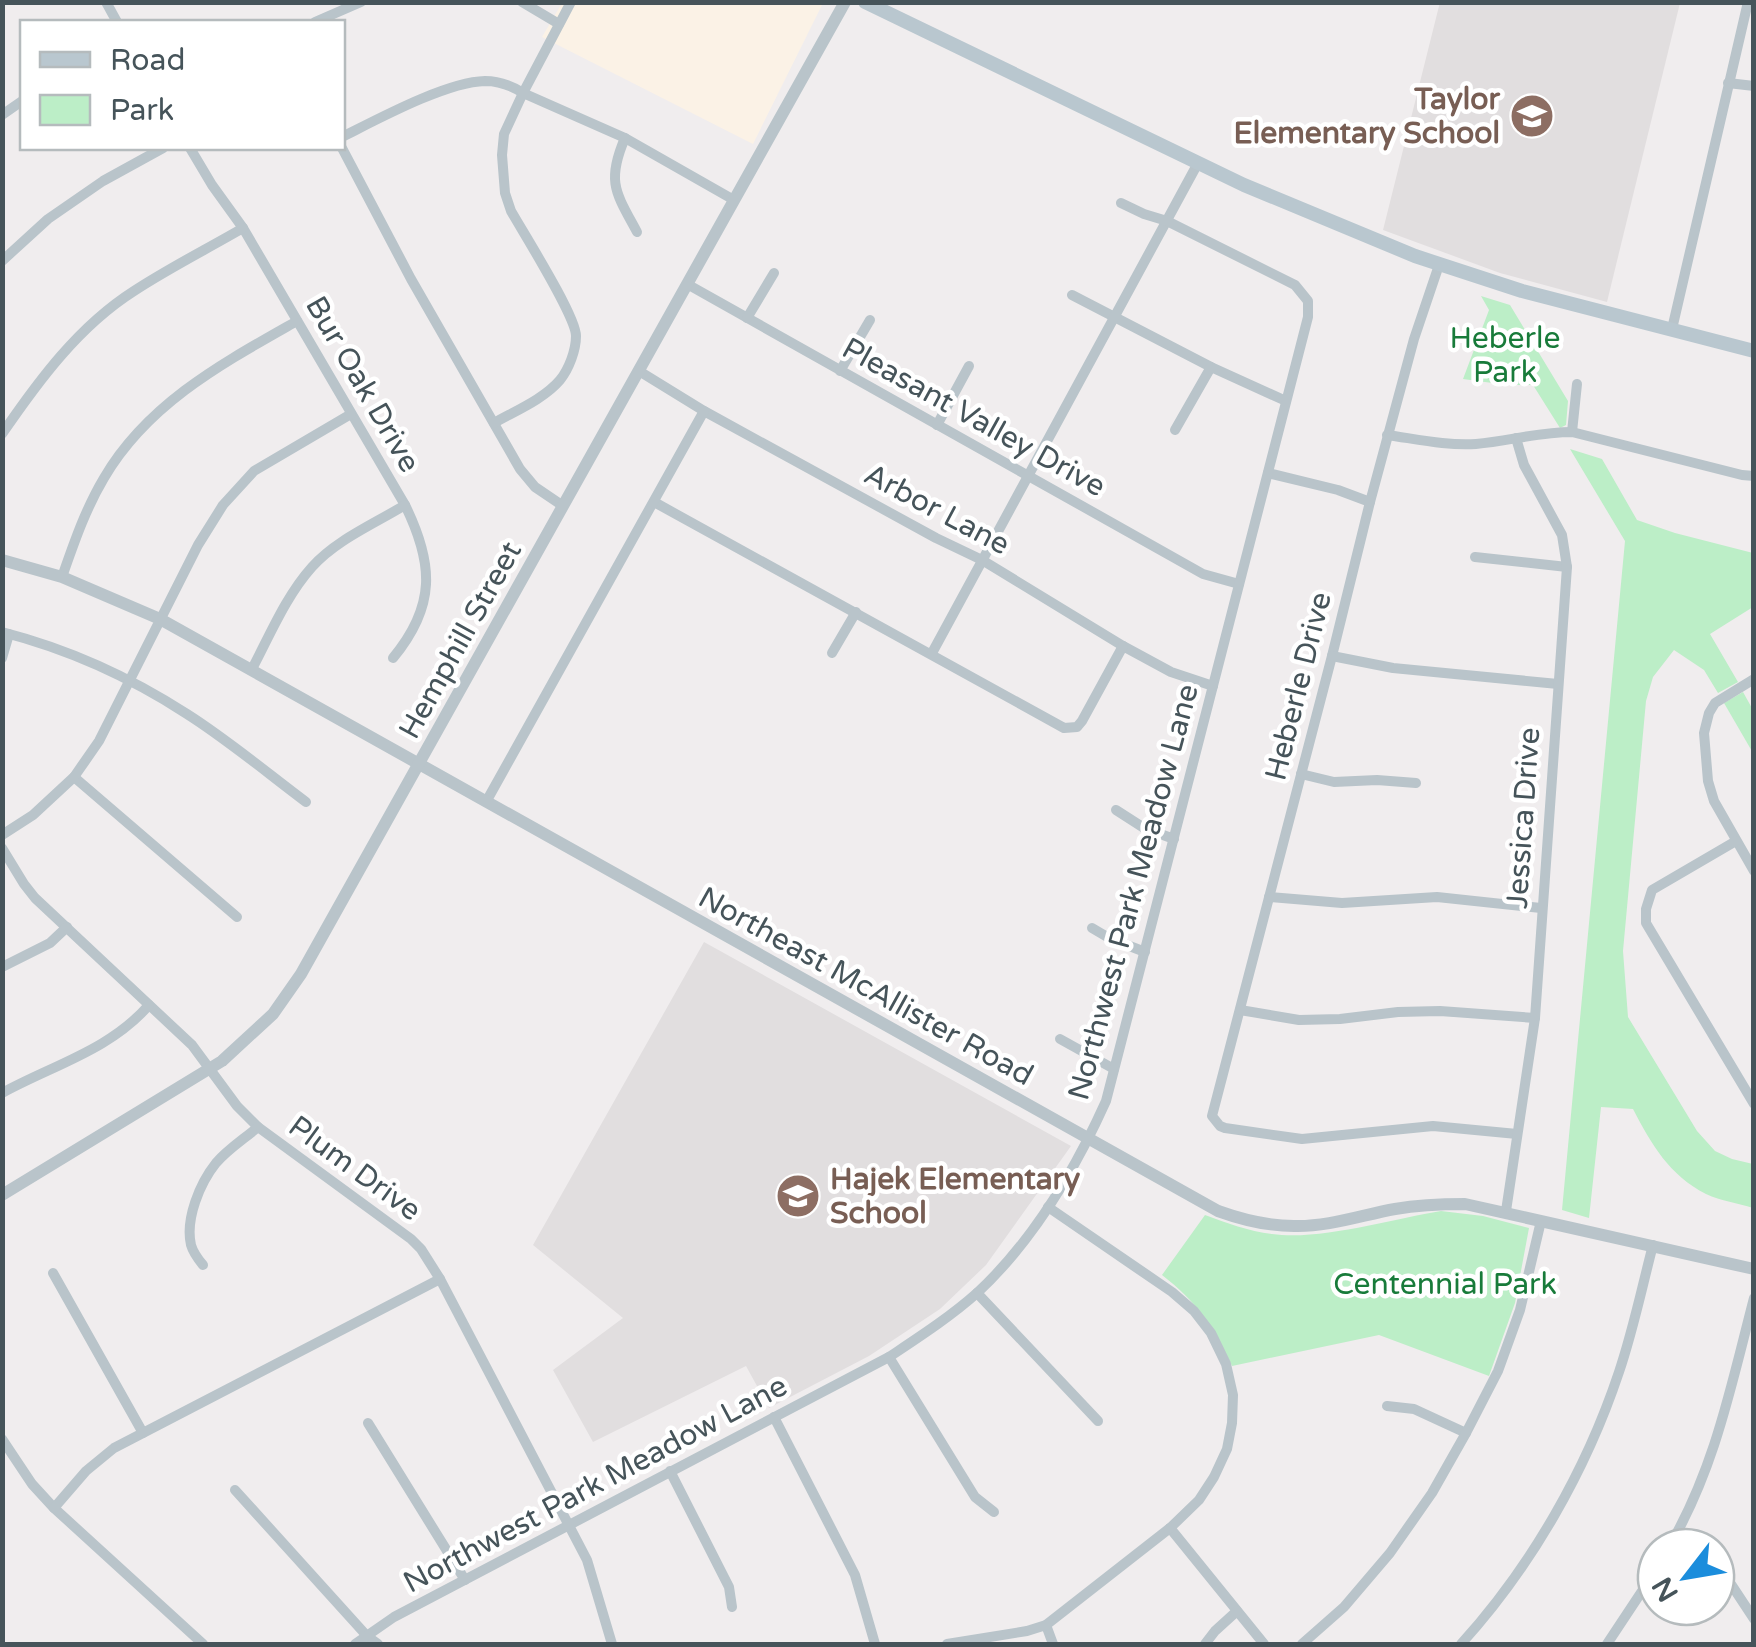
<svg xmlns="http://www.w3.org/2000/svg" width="1756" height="1647" font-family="'Varela Round',sans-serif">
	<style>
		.commercial { fill: #fbf2e6 }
		.education { fill: #e1dedf }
		.green { fill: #bceec7 }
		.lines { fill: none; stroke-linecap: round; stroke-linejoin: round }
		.minor { stroke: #b9c4ca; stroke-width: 10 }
		.tertiary { stroke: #b9c4ca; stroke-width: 12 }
		.secondary { stroke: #b9c7cf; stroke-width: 14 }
		.labels { text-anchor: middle; stroke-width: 9; stroke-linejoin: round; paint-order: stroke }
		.education-label { font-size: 30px; font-weight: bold; fill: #785e54; stroke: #fff; text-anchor: end }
		.park-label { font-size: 30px; fill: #187b3a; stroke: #fff }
		.street-label { font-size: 30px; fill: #46545a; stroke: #fff }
	</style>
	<rect width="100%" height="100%" fill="#f0edee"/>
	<polygon class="commercial" points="817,2 822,5 753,144 542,37 562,3"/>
	<g class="education">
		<polygon points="1440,2 1680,3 1607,302 1500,273 1383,230"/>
		<polygon points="704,942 1071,1146 986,1265 940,1309 869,1356 769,1408 746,1366 593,1442 553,1370 623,1318 533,1245"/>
	</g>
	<g class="green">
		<polygon points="1481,296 1510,305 1568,401 1566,425 1560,428 1533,385 1507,385 1463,379 1489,310"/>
		<path d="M1570,449L1602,459L1637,520L1675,533L1753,553V607L1710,634L1738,682L1718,693L1704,670L1674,650L1653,677L1646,701L1623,951L1628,1017L1697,1131L1715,1151L1732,1159L1753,1164V1208C1738,1203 1721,1201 1706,1194C1670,1176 1651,1144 1633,1109L1601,1107L1589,1218L1562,1210L1625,541Z"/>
		<polygon points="1743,692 1753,710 1753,753 1724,703"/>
		<path d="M1441,1211L1483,1216L1529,1228L1515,1303L1489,1376L1379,1335L1232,1366C1214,1327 1196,1301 1162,1275L1205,1215C1227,1223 1248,1231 1272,1234C1319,1241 1392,1219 1441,1211Z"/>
	</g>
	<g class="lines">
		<g class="minor">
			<polyline points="106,2 117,22"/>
			<polyline points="522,2 559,24"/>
			<polyline points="315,22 361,2"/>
			<polyline points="1728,83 1754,86"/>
			<polyline points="2,115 22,101"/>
			<path d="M342,137C378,119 446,82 485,81C499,81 512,86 523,93L625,138L734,200"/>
			<path d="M625,138C606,182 616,193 637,232"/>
			<path d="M190,148L212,185L243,228L405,505C434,564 436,606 393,658"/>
			<polyline points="342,148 411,279 520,469 535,487 563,506"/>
			<polyline points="2,261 48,219 103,181 163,148"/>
			<polyline points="1439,265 1414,339 1370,502 1332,656 1212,1116 1220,1126 1225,1128 1302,1139 1433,1126 1517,1134"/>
			<polyline points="687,284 1203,574 1239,584"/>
			<polyline points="1072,295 1211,367 1286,401"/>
			<polyline points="747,318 774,273"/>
			<polyline points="1672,329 1748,2"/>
			<polyline points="639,371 704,411 936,538 982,560 1123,646 1171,672 1213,686"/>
			<polyline points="840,371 870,320"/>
			<path d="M494,423C515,411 544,399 560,380C569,369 576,350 576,336C576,316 524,234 511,211L505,193L502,155L504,134L523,93L571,2"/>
			<polyline points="937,425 969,366"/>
			<polyline points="1175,430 1211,367"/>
			<polyline points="1572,432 1577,384"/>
			<path d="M2,434C39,380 79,326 134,291C169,268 207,249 243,228"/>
			<path d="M1387,435C1416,439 1447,446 1476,444C1509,441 1539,432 1572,432L1742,475L1754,476"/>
			<polyline points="1268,473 1338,490 1370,502"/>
			<polyline points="654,502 1064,728 1077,727 1082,721 1123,646"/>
			<polyline points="1475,557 1567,567"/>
			<path d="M62,577C74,543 85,510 104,478C148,403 223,363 297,321"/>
			<path d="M2,632C68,649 130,677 187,714C228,740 266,772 306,802"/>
			<polyline points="832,653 856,612"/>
			<polyline points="932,653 1198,163"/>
			<polyline points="1332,656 1393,668 1558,684"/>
			<polyline points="2,658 9,634"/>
			<path d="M252,669C270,635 286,596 312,567C336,540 374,524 405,505"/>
			<polyline points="1754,679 1715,703 1709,713 1704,733 1708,781 1714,801 1754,871"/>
			<polyline points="1301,774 1334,782 1377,780 1416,783"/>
			<polyline points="74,777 237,917"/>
			<polyline points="486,802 704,411"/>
			<polyline points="1116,810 1144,828 1174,839"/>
			<polyline points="2,835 33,815 74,777 99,741 198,545 223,505 254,471 351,414"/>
			<polyline points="1736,841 1652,890 1646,909 1646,923 1754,1104"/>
			<polyline points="2,848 24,884 35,898 192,1045 237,1106 258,1127 411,1239 421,1249 440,1279 587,1560 612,1644"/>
			<polyline points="1269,897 1342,903 1437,897 1541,908"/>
			<polyline points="1092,928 1109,938 1145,952"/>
			<polyline points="2,967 50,943 67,927"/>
			<polyline points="1240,1010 1299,1020 1340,1019 1398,1012 1440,1011 1535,1018"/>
			<polyline points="1060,1039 1114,1069"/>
			<path d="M2,1093C53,1065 110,1050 149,1005"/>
			<polyline points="1506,1211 1535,1018 1567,567 1562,535 1524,465 1516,438"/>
			<path d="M203,1265C198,1259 193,1252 191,1245C185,1219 200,1183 216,1163C228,1149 244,1139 258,1127"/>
			<polyline points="53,1273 143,1433"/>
			<polyline points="977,1293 1098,1421"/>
			<polyline points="889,1357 975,1497 994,1512"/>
			<polyline points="1387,1406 1414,1409 1466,1433"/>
			<polyline points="774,1417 855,1575 875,1644"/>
			<polyline points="368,1423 465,1580"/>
			<polyline points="2,1439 32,1484 54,1508 203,1644"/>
			<polyline points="670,1471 729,1587 732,1607"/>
			<polyline points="235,1490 367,1636 378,1644"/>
			<polyline points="54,1508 86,1471 114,1448 440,1279"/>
			<polyline points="1170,1528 1264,1644"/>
			<polyline points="1674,1539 1689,1547"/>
			<path d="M1669,1547C1715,1468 1731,1386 1754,1298"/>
			<polyline points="1716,1566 1723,1572 1754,1619"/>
			<polyline points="1046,1625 1053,1644"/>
			<path d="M355,1644L394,1617L889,1357C919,1337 950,1317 977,1293C1033,1241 1075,1170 1106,1101L1308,317V301L1295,285L1167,221L1144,214L1121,203"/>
			<polyline points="947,1644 1027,1631 1046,1625 1170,1528 1199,1500 1214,1477 1227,1449 1232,1423 1233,1395 1226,1364 1211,1333 1194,1311 1172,1292 1048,1207"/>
			<polyline points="1205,1644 1215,1631 1237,1611"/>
			<polyline points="1302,1644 1344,1607 1390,1553 1432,1493 1466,1433 1498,1371 1520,1310 1541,1221"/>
			<path d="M1461,1644C1531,1567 1586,1471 1619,1372C1633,1331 1642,1287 1653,1245"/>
			<polyline points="1607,1644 1656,1570"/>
		</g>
		<g class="tertiary">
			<path d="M2,560L62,577L160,619L1218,1211C1243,1220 1268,1226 1294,1226C1328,1227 1362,1215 1395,1209C1418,1205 1441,1204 1465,1204L1754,1269"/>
			<polyline points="2,1195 222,1061 273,1014 301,974 845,2"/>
		</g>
		<polyline class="secondary" points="865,2 1244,185 1415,256 1522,291 1754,351"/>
	</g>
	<defs>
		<symbol id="school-disc" viewBox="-11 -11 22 22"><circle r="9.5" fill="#8d6e63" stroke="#fff"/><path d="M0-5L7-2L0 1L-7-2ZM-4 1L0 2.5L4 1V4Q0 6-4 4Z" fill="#fff"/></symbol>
	</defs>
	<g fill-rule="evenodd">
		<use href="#school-disc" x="1507" y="91" width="50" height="50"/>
		<use href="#school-disc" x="773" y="1171" width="50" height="50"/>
	</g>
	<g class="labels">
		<g class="education-label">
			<text x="1500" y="109">Taylor<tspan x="1500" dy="34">Elementary School</tspan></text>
			<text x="830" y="1189" text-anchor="start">Hajek Elementary<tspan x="830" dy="34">School</tspan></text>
		</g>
		<g class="park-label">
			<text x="1505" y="348">Heberle<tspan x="1505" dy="34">Park</tspan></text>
			<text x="1445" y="1294">Centennial Park</text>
		</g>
		<g class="street-label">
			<text transform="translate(363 384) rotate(60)" y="10">Bur Oak Drive</text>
			<text transform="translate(974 417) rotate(29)" y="10">Pleasant Valley Drive</text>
			<text transform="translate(937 509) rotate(28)" y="10">Arbor Lane</text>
			<text transform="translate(460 640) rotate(-61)" y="10">Hemphill Street</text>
			<text transform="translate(1298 686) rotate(-76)" y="10">Heberle Drive</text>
			<text transform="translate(1523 818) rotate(-86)" y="10">Jessica Drive</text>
			<text transform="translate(1133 892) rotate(-75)" y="10">Northwest Park Meadow Lane</text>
			<text transform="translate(866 986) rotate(29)" y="10">Northeast McAllister Road</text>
			<text transform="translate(355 1168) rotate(36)" y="10">Plum Drive</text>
			<text transform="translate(595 1484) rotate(-28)" y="10">Northwest Park Meadow Lane</text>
		</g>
	</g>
	<rect width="1756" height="1647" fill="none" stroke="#46545a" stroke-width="10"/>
	<rect x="20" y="20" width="325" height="130" fill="#ffffff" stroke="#b5bbbd" stroke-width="2.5"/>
	<rect x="40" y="52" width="50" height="15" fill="#b9c7cf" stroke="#b5bbbd" stroke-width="2.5"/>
	<text x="110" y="70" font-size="30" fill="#46545a">Road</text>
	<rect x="40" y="95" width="50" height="30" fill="#bceec7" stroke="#b5bbbd" stroke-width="2.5"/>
	<text x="110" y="120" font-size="30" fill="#46545a">Park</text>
	<g transform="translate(1686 1577) rotate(239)"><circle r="48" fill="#ffffff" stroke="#b5bbbd" stroke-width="2.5"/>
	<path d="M0-8L18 38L0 25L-18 38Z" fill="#1b8ddc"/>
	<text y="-15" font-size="28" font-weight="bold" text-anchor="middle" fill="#46545a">N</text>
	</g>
</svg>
